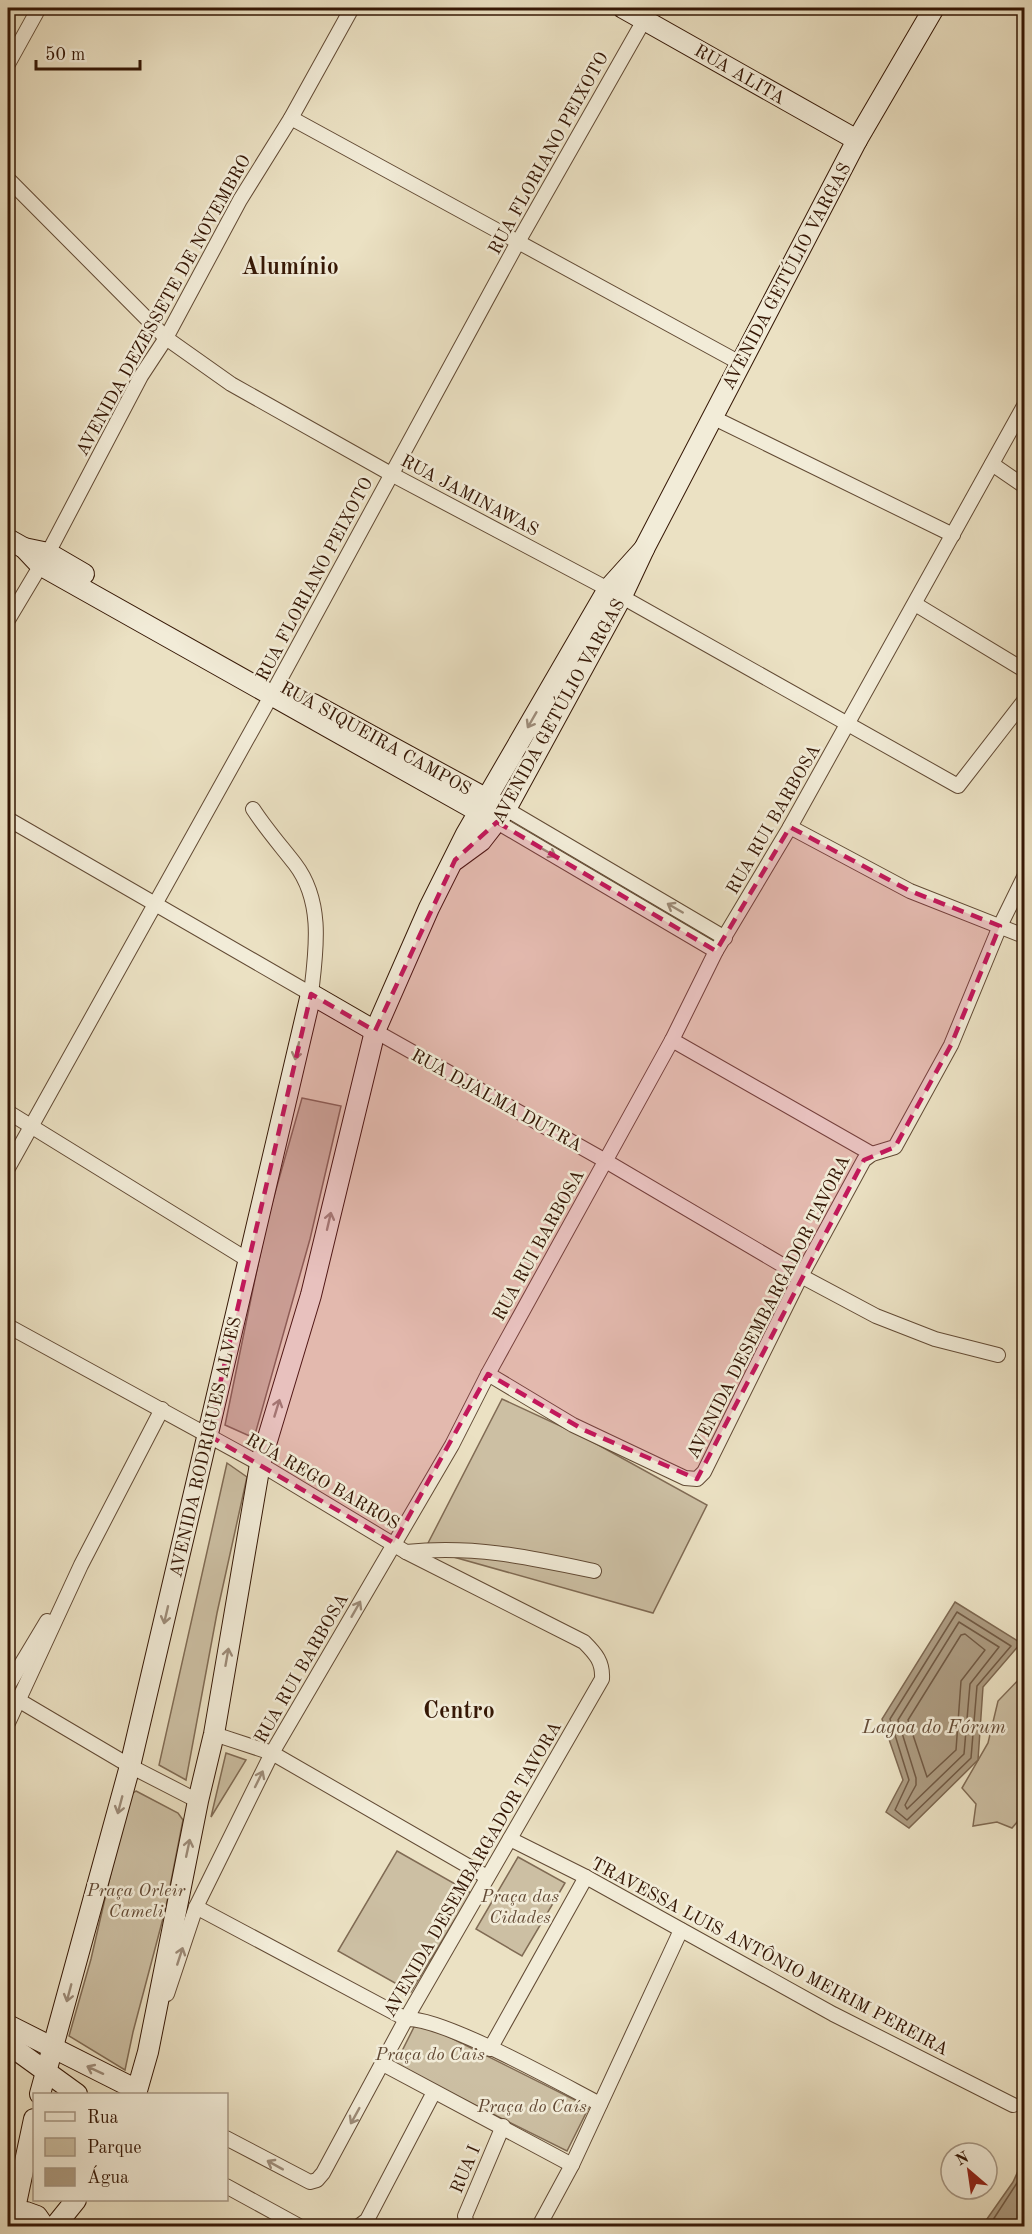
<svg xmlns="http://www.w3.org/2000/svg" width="1032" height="2234" font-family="'Old Standard TT',serif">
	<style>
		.green { fill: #ccbfa3; stroke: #806b54; stroke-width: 1.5 }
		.water { fill: #ad9c82; stroke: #7d6750; stroke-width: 1.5 }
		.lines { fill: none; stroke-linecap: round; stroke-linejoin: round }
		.shore { stroke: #715a44; stroke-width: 1.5 }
		.street-casing { stroke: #624a34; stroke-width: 16 }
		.secondary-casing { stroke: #351705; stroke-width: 22 }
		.street { stroke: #f2ecd8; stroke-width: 14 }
		.secondary { stroke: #f2ecd8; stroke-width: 20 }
		.oneway { stroke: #9d8c79 }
		.marked { fill: #c2185b; fill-opacity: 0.2; stroke: #c2185b; stroke-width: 4.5; stroke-dasharray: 12 8; stroke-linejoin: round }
		.labels { text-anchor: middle; stroke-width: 5; stroke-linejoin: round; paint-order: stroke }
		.street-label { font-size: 18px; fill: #351705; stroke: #f2ecd8 }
		.park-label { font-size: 18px; font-style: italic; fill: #624934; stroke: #f2ecd8 }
		.water-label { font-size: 20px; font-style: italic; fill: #654c37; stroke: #f2ecd8 }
		.district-label { font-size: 24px; font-weight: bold; fill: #351705; stroke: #f2ecd8 }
	</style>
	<rect width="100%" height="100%" fill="#ebe1c3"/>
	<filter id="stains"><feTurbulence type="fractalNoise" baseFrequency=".00333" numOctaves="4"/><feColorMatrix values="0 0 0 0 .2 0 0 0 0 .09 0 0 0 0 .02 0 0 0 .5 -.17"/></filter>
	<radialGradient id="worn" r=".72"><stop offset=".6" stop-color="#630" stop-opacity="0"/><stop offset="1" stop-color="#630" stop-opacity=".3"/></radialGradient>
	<g class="green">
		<polygon points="302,1098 341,1106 310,1239 254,1438 225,1425 267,1221"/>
		<polygon points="502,1399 582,1436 707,1505 653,1613 425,1549"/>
		<polygon points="227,1463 247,1477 217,1613 186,1780 159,1765"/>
		<polygon points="1024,1674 1024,1814 1012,1828 997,1822 973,1826 976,1804 962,1788 988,1743 998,1701"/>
		<polygon points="226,1753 246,1760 211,1817"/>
		<polygon points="136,1791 178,1813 183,1820 166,1907 133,2032 125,2070 69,2036 91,1959 129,1795"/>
		<polygon points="397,1851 471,1893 411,1992 338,1951"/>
		<polygon points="518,1857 565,1883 522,1956 476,1929"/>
		<polygon points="417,2021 589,2107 567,2151 395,2065"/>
	</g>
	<g class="water">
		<polygon points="955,1602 1021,1643 983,1687 978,1760 909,1828 886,1812 903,1780 882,1719"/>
		<polygon points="1024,2158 1024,2226 982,2226 1013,2182"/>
	</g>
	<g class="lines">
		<g class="shore">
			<polygon points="957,1612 1011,1646 977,1686 971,1758 907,1820 895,1810 909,1780 890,1719"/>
			<polygon points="959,1622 999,1647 970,1684 964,1754 907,1809 905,1805 916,1785 916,1778 898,1720"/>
			<polygon points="965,1634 985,1650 961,1681 956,1750 927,1777 908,1720 961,1635"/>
			<polyline points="989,2226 1024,2172"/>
		</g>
		<defs>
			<g id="street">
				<polyline points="8,64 39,8"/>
				<polyline points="291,118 740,363"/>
				<polyline points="8,179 166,338 231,384 391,474 608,589 958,786 1024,701"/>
				<polyline points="712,417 953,535"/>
				<polyline points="992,464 1024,486"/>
				<polyline points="915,604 1024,670"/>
				<polyline points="8,620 48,553 141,376 166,338 240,200 291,118 352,8"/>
				<polyline points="506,809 725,938"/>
				<path d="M8,819L311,994C316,951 324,902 295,864C281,846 266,829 253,809"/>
				<polyline points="497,822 716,951"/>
				<polyline points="790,827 910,891 1024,936"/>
				<polyline points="375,1031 604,1160 801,1276 876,1316 935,1339 998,1355"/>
				<polyline points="672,1040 872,1154"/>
				<polyline points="8,1112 248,1260"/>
				<polyline points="8,1168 271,696 518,242 651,8"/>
				<path d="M8,1326L260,1464L406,1552L584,1642C596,1654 603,1662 602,1679L406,2019L323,2173L317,2180L310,2182L226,2138"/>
				<polyline points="488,1374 573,1425 685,1478 697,1479 704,1472 801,1276 864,1160 872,1154 895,1147 951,1045 1000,926 1024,877"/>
				<path d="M406,1552C474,1545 528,1557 594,1571"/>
				<polyline points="8,1686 47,1621"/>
				<polyline points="8,1694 130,1766 198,1801"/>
				<polyline points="8,1723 81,1565 162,1409"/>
				<polyline points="214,1734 272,1753 487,1877"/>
				<polyline points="510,1839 586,1877 833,2014 1013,2105"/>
				<path d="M196,1907L406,2019C443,2017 561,2084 600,2104"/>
				<polyline points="167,1994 196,1907 272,1753 452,1445 488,1374 672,1040 716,951 790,827 1024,406"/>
				<polyline points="490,2049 586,1877"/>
				<polyline points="383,2064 572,2165"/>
				<polyline points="226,2186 299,2226"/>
				<polyline points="359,2226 367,2220 434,2092"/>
				<polyline points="467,2226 465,2216 503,2126"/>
				<polyline points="539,2226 572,2165 681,1930"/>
			</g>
			<g id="secondary">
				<polyline points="623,8 857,140"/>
				<polyline points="8,539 24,548 40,565 490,818"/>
				<polyline points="24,548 48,553 84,574"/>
				<polyline points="313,704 498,805"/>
				<polyline points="455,860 481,841 506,809 621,598 644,549 857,140 934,8"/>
				<polyline points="8,2025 137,2090"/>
				<polyline points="8,2044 77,2094"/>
				<polyline points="40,2094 130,1766 311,994 375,1031"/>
				<polyline points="136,2094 148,2052 198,1801 214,1734 260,1464 311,1295 375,1031 429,908 466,834 608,589 644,549"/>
				<polyline points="14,2213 26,2212 37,2216 44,2226"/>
				<polyline points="8,2226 14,2213 34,2119"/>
				<polyline points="55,2226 76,2200"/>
			</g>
		</defs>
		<use href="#street" class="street-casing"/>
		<use href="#secondary" class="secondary-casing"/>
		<use href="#street" class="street"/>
		<use href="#secondary" class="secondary"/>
	</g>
	<defs><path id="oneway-shaft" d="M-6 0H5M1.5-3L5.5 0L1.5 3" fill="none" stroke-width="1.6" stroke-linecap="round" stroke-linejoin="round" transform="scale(1.5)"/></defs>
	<g class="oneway">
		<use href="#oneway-shaft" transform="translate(532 720) rotate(120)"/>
		<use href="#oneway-shaft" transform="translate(548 852) rotate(30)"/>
		<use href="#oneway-shaft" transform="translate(675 908) rotate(-150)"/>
		<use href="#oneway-shaft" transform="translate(297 1051) rotate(103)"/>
		<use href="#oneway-shaft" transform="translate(329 1221) rotate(-77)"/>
		<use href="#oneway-shaft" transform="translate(277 1408) rotate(-73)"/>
		<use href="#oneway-shaft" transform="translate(356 1609) rotate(-60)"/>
		<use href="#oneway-shaft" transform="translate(166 1615) rotate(103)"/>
		<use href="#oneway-shaft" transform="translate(227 1657) rotate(-80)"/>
		<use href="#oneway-shaft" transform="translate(259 1779) rotate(-64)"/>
		<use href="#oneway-shaft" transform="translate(120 1805) rotate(105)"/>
		<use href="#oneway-shaft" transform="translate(188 1848) rotate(-78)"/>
		<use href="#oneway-shaft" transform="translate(180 1956) rotate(-72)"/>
		<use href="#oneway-shaft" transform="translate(69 1993) rotate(105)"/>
		<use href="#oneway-shaft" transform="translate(95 2070) rotate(-155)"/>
		<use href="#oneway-shaft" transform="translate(355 2116) rotate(119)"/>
		<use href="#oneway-shaft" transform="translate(275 2165) rotate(-151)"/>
	</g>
	<path class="marked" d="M497,822L716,951L790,827L910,891L1000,926L951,1045L895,1147L864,1160L697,1479L584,1430L488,1374L394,1543L208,1435L311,994L375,1031L455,860Z"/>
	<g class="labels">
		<g class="street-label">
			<text transform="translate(740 74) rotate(30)" y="6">RUA ALITA</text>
			<text transform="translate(548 153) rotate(-61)" y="6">RUA FLORIANO PEIXOTO</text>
			<text transform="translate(786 276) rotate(-62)" y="6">AVENIDA GETÚLIO VARGAS</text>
			<text transform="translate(163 305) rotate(-61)" y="6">AVENIDA DEZESSETE DE NOVEMBRO</text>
			<text transform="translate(470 495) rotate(28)" y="6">RUA JAMINAWAS</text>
			<text transform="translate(314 579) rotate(-62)" y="6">RUA FLORIANO PEIXOTO</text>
			<text transform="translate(558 711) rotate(-61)" y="6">AVENIDA GETÚLIO VARGAS</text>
			<text transform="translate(376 738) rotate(29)" y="6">RUA SIQUEIRA CAMPOS</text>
			<text transform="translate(773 819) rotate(-60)" y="6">RUA RUI BARBOSA</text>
			<text transform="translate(497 1100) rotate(29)" y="6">RUA DJALMA DUTRA</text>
			<text transform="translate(538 1245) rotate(-61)" y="6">RUA RUI BARBOSA</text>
			<text transform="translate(768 1307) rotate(-63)" y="6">AVENIDA DESEMBARGADOR TAVORA</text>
			<text transform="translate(205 1447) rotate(-77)" y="6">AVENIDA RODRIGUES ALVES</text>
			<text transform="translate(323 1481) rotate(30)" y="6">RUA REGO BARROS</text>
			<text transform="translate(301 1668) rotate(-60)" y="6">RUA RUI BARBOSA</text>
			<text transform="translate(472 1869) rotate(-60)" y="6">AVENIDA DESEMBARGADOR TAVORA</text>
			<text transform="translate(770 1956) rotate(28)" y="6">TRAVESSA LUIS ANTÔNIO MEIRIM PEREIRA</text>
			<text transform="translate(465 2169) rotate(-67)" y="6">RUA I</text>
		</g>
		<g class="park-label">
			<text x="136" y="1896">Praça Orleir<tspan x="136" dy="21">Cameli</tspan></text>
			<text x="520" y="1902">Praça das<tspan x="520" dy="21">Cidades</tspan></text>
			<text x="430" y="2060">Praça do Cais</text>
			<text x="532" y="2112">Praça do Caís</text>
		</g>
		<g class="water-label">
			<text x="934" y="1733">Lagoa do Fórum</text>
		</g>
		<g class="district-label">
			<text x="290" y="274">Alumínio</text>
			<text x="459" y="1718">Centro</text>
		</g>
	</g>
	<rect width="1032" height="2234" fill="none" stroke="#ebe1c3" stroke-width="30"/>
	<rect x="9" y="9" width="1014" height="2216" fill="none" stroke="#351705" stroke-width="3"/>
	<rect x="15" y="15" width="1002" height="2204" fill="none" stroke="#351705" stroke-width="1.5"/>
	<rect x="33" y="2093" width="195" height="108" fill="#f2ecd8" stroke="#a69784" stroke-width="1.5"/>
	<rect x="45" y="2112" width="30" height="9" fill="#f2ecd8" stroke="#a69784" stroke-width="1.5"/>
	<text x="87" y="2123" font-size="18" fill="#351705">Rua</text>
	<rect x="45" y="2138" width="30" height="18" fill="#ccbfa3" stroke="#a69784" stroke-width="1.5"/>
	<text x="87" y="2153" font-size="18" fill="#351705">Parque</text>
	<rect x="45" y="2168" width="30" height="18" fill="#ad9c82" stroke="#a69784" stroke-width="1.5"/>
	<text x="87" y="2183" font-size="18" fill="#351705">Água</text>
	<g transform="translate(969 2171) rotate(331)"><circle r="28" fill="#f2ecd8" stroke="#a69784" stroke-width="1.5"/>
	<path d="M0-4.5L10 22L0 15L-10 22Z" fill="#8f2418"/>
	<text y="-9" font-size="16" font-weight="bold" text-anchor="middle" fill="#351705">N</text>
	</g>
	<path d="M36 60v9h104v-9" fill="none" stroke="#351705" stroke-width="3"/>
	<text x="45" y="60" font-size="18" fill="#351705" stroke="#f2ecd8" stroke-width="4.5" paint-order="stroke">50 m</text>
	<rect width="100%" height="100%" filter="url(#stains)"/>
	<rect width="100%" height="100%" fill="url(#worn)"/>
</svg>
